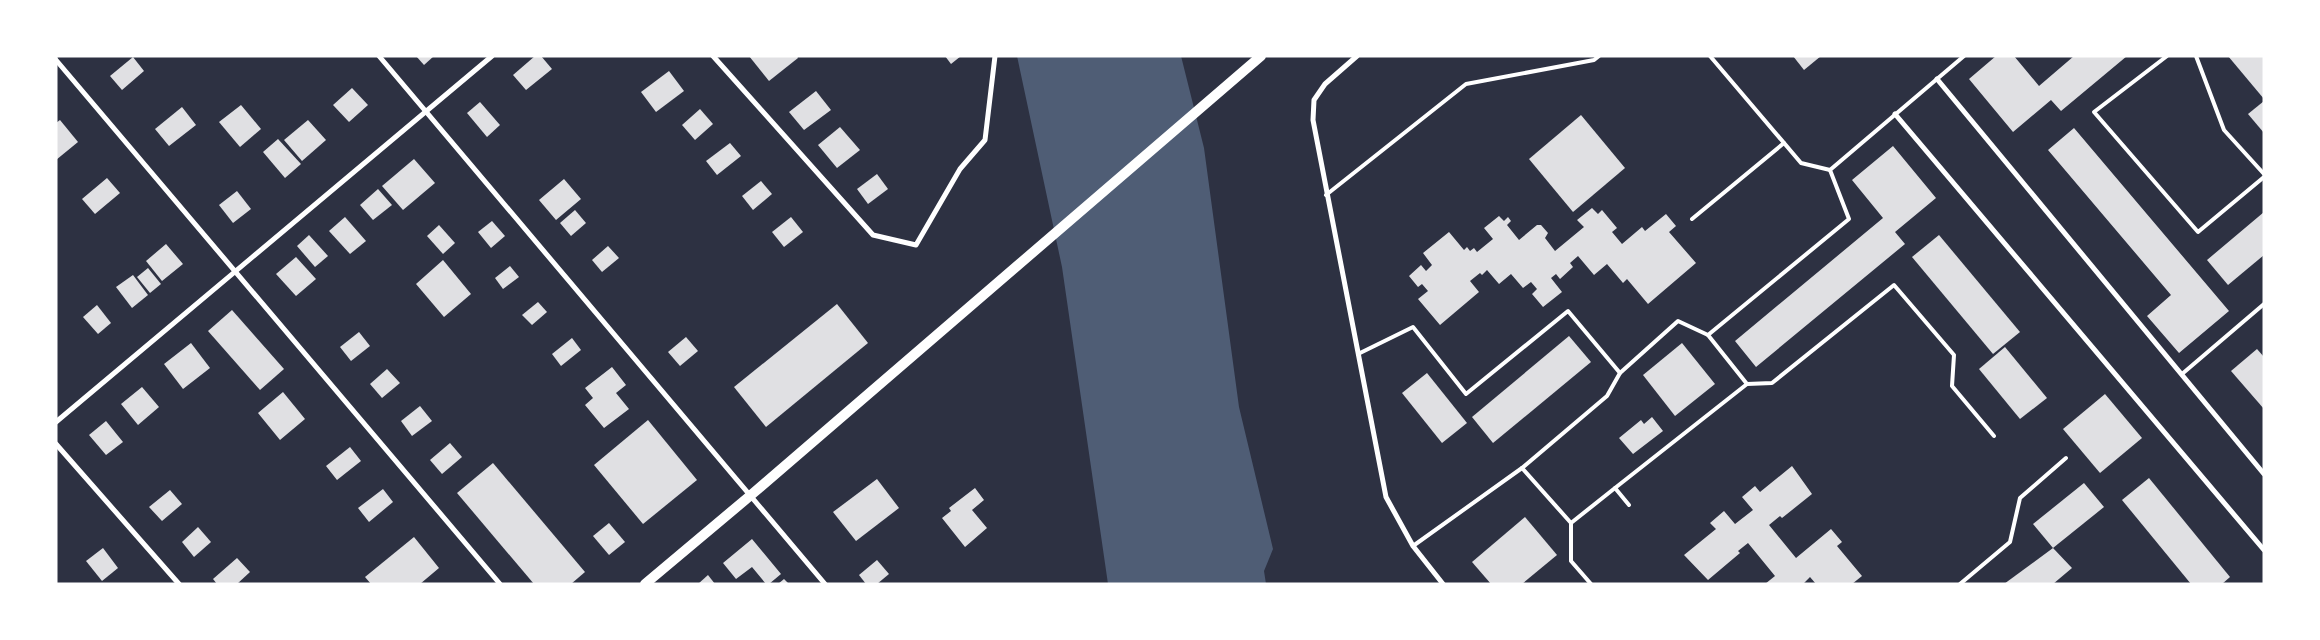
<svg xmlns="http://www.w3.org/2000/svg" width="2320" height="640" font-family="'Roboto Condensed',sans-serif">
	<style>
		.water { fill: #4f5d75 }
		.building { fill: #e0e0e3 }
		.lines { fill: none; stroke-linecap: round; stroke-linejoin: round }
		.service { stroke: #fff; stroke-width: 4 }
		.minor { stroke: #fff; stroke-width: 5 }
		.secondary { stroke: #fff; stroke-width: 10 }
	</style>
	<rect width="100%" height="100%" fill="#2d3142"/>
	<polygon class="water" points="1017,56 1181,56 1204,148 1239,407 1273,549 1264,571 1266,584 1108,584 1062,267"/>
	<g class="building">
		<polygon points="416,56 434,56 424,65"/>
		<polygon points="535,56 541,56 552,69 526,90 513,75"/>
		<polygon points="749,56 797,56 798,58 769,81"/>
		<polygon points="945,56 961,56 951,64"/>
		<polygon points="1793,56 1821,56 1804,70"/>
		<polygon points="1996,56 2014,56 2039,86 2074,56 2127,56 2061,111 2051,100 2013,132 1969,79"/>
		<polygon points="2228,56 2264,56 2264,99"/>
		<polygon points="133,57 144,71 122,90 110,76"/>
		<polygon points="669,71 684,91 656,112 641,92"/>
		<polygon points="352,88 368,105 349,122 333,105"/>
		<polygon points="816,91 831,110 804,130 789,112"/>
		<polygon points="2264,101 2264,133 2248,114"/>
		<polygon points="480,102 500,125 487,137 467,113"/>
		<polygon points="241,105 261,129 240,147 219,122"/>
		<polygon points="182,107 196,125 169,146 155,129"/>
		<polygon points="700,109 713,124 695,140 682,125"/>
		<polygon points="1581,115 1625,168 1573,212 1529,159"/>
		<polygon points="60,120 78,142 56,160 56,123"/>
		<polygon points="308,120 326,140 302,161 284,140"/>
		<polygon points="840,127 860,150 837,168 818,145"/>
		<polygon points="2074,128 2229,311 2179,353 2147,316 2171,295 2048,150"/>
		<polygon points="278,139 301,164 285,178 263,152"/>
		<polygon points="730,143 741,156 717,175 706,161"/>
		<polygon points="1893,146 1936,198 1895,232 1905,244 1756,367 1735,341 1883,218 1852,180"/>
		<polygon points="414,159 435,183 403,210 382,186"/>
		<polygon points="877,174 888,189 868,204 857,189"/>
		<polygon points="107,178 120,193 95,214 82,199"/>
		<polygon points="564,179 581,199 556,220 539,200"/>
		<polygon points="761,181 772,194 753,210 742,196"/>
		<polygon points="378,189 392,205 373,220 360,205"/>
		<polygon points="237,191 251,209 233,223 219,205"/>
		<polygon points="1592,208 1598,214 1602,210 1617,228 1612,232 1622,244 1642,227 1645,231 1666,214 1676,226 1669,232 1696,263 1648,304 1627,279 1623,283 1607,264 1594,275 1578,256 1570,263 1573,267 1560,279 1556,274 1551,278 1562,292 1543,307 1532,294 1537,289 1531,282 1523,288 1511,274 1499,284 1487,270 1482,275 1480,273 1470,281 1479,292 1440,325 1418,299 1428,291 1422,284 1418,287 1409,276 1421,265 1426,271 1432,265 1423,253 1449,232 1464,250 1467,247 1470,251 1474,248 1477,252 1493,239 1484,228 1499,216 1504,221 1508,217 1511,221 1507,225 1519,240 1537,225 1541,225 1548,233 1545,238 1555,251 1584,227 1577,220"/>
		<polygon points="575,210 586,223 571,236 560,223"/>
		<polygon points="2264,212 2264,255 2228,285 2207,260"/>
		<polygon points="345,217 366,241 350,254 329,231"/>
		<polygon points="791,217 803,232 784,247 772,232"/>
		<polygon points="492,221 505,236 491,248 478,232"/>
		<polygon points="439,225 455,243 443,254 427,236"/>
		<polygon points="309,235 328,256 315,267 297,246"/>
		<polygon points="1939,235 2020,332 1993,354 1912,257"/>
		<polygon points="166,244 183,264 162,281 146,261"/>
		<polygon points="608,246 619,258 602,272 592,260"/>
		<polygon points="296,257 316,279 296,296 276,274"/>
		<polygon points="443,260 471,294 444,317 416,284"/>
		<polygon points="510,266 519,277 503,289 495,278"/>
		<polygon points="148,268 161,284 150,293 137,277"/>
		<polygon points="133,275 148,295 132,308 116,287"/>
		<polygon points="538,302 547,312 532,325 522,315"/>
		<polygon points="837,304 868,343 766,427 734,387"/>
		<polygon points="97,305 111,323 98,334 83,317"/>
		<polygon points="232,310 284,369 260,390 208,331"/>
		<polygon points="359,332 370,346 351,361 340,347"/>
		<polygon points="1569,336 1591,362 1493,443 1472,417"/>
		<polygon points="686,337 698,351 680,366 668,352"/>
		<polygon points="572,338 581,350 561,366 552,354"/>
		<polygon points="191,343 210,368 183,389 164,364"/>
		<polygon points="1682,343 1715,384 1675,416 1643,375"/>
		<polygon points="2005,347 2047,398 2020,419 1979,369"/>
		<polygon points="2257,349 2264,357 2264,409 2231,371"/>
		<polygon points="612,367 626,385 616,393 629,409 604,428 585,405 593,398 585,388"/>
		<polygon points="387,369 400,383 382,398 370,384"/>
		<polygon points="1427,373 1467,423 1442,443 1402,393"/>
		<polygon points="142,387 159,407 138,425 121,404"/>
		<polygon points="283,392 305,419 280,440 258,413"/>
		<polygon points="2105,394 2142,438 2100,473 2063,429"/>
		<polygon points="420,406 432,421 412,436 401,421"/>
		<polygon points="1652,417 1663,431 1633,454 1619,438 1641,420 1644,424"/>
		<polygon points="648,420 697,480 643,524 594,465"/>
		<polygon points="106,421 123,442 106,455 89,435"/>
		<polygon points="450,443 462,457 442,474 430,460"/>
		<polygon points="350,447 361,461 337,480 326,466"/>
		<polygon points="493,463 585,572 571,584 534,584 457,493"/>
		<polygon points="1792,466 1812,494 1782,518 1780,516 1769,525 1796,558 1831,529 1842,542 1837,546 1862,576 1852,584 1816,584 1810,577 1803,584 1765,584 1775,576 1748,543 1738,551 1740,553 1708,580 1684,555 1716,529 1710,523 1724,511 1735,524 1753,510 1742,497 1755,486 1760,492"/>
		<polygon points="2149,478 2230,577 2222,584 2191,584 2122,500"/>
		<polygon points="877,479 899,508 856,541 833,512"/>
		<polygon points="2084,483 2104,507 2053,548 2033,524"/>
		<polygon points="975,488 984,500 972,510 987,528 965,547 942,518 951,511 949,508"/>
		<polygon points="383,489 393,502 369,522 358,508"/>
		<polygon points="170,490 182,504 162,521 149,507"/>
		<polygon points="1525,517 1557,555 1522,584 1491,584 1472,562"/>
		<polygon points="609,523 625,542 609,555 593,536"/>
		<polygon points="198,527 211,542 194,557 182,542"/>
		<polygon points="414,537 439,568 420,584 371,584 365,577"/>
		<polygon points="752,539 781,574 769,584 766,584 752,567 736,579 723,563"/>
		<polygon points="103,548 118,568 102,581 86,561"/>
		<polygon points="2053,548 2072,568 2053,584 2004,584"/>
		<polygon points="237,558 250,572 237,584 217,584 213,579"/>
		<polygon points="877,560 889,574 877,584 866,584 859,575"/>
		<polygon points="708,575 715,584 698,584"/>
		<polygon points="784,579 789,584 778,584"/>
	</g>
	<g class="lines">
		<g class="service">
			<polyline points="1710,56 1801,163 1830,170"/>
			<polyline points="2167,56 2094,112 2198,232 2264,177"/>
			<polyline points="2196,56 2224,130 2264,174"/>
			<polyline points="1326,195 1466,84 1594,60 1599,56"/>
			<polyline points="1692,219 1784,143"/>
			<polyline points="1708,335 1747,384"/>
			<polyline points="1358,354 1413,327 1466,394 1568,311 1620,373"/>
			<polyline points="2182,374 2264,304"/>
			<polyline points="1522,468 1571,523 1615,488 1629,505"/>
			<polyline points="1615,488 1747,384 1772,383 1894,285 1954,355 1952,386 1994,436"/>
			<polyline points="1571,523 1571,561 1591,584"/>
			<polyline points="1413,546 1522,468 1607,396 1620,373 1678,321 1708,335 1849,219 1830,170 1964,56"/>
			<polyline points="1960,584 2010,542 2020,498 2066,458"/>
		</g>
		<g class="minor">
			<polyline points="379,56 825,584"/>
			<polyline points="713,56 873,235 916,245 960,169 985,140 995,56"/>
			<polyline points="1357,56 1325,84 1314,100 1313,120 1386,497 1413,546 1443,584"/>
			<polyline points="56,60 500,584"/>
			<polyline points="1937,79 2264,474"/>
			<polyline points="1895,114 2264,550"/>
			<polyline points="56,422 492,56"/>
			<polyline points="56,444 179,584"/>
		</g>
		<polyline class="secondary" points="645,584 751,495 1261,56"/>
	</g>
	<rect width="2320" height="640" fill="none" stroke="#ffffff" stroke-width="115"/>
</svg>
